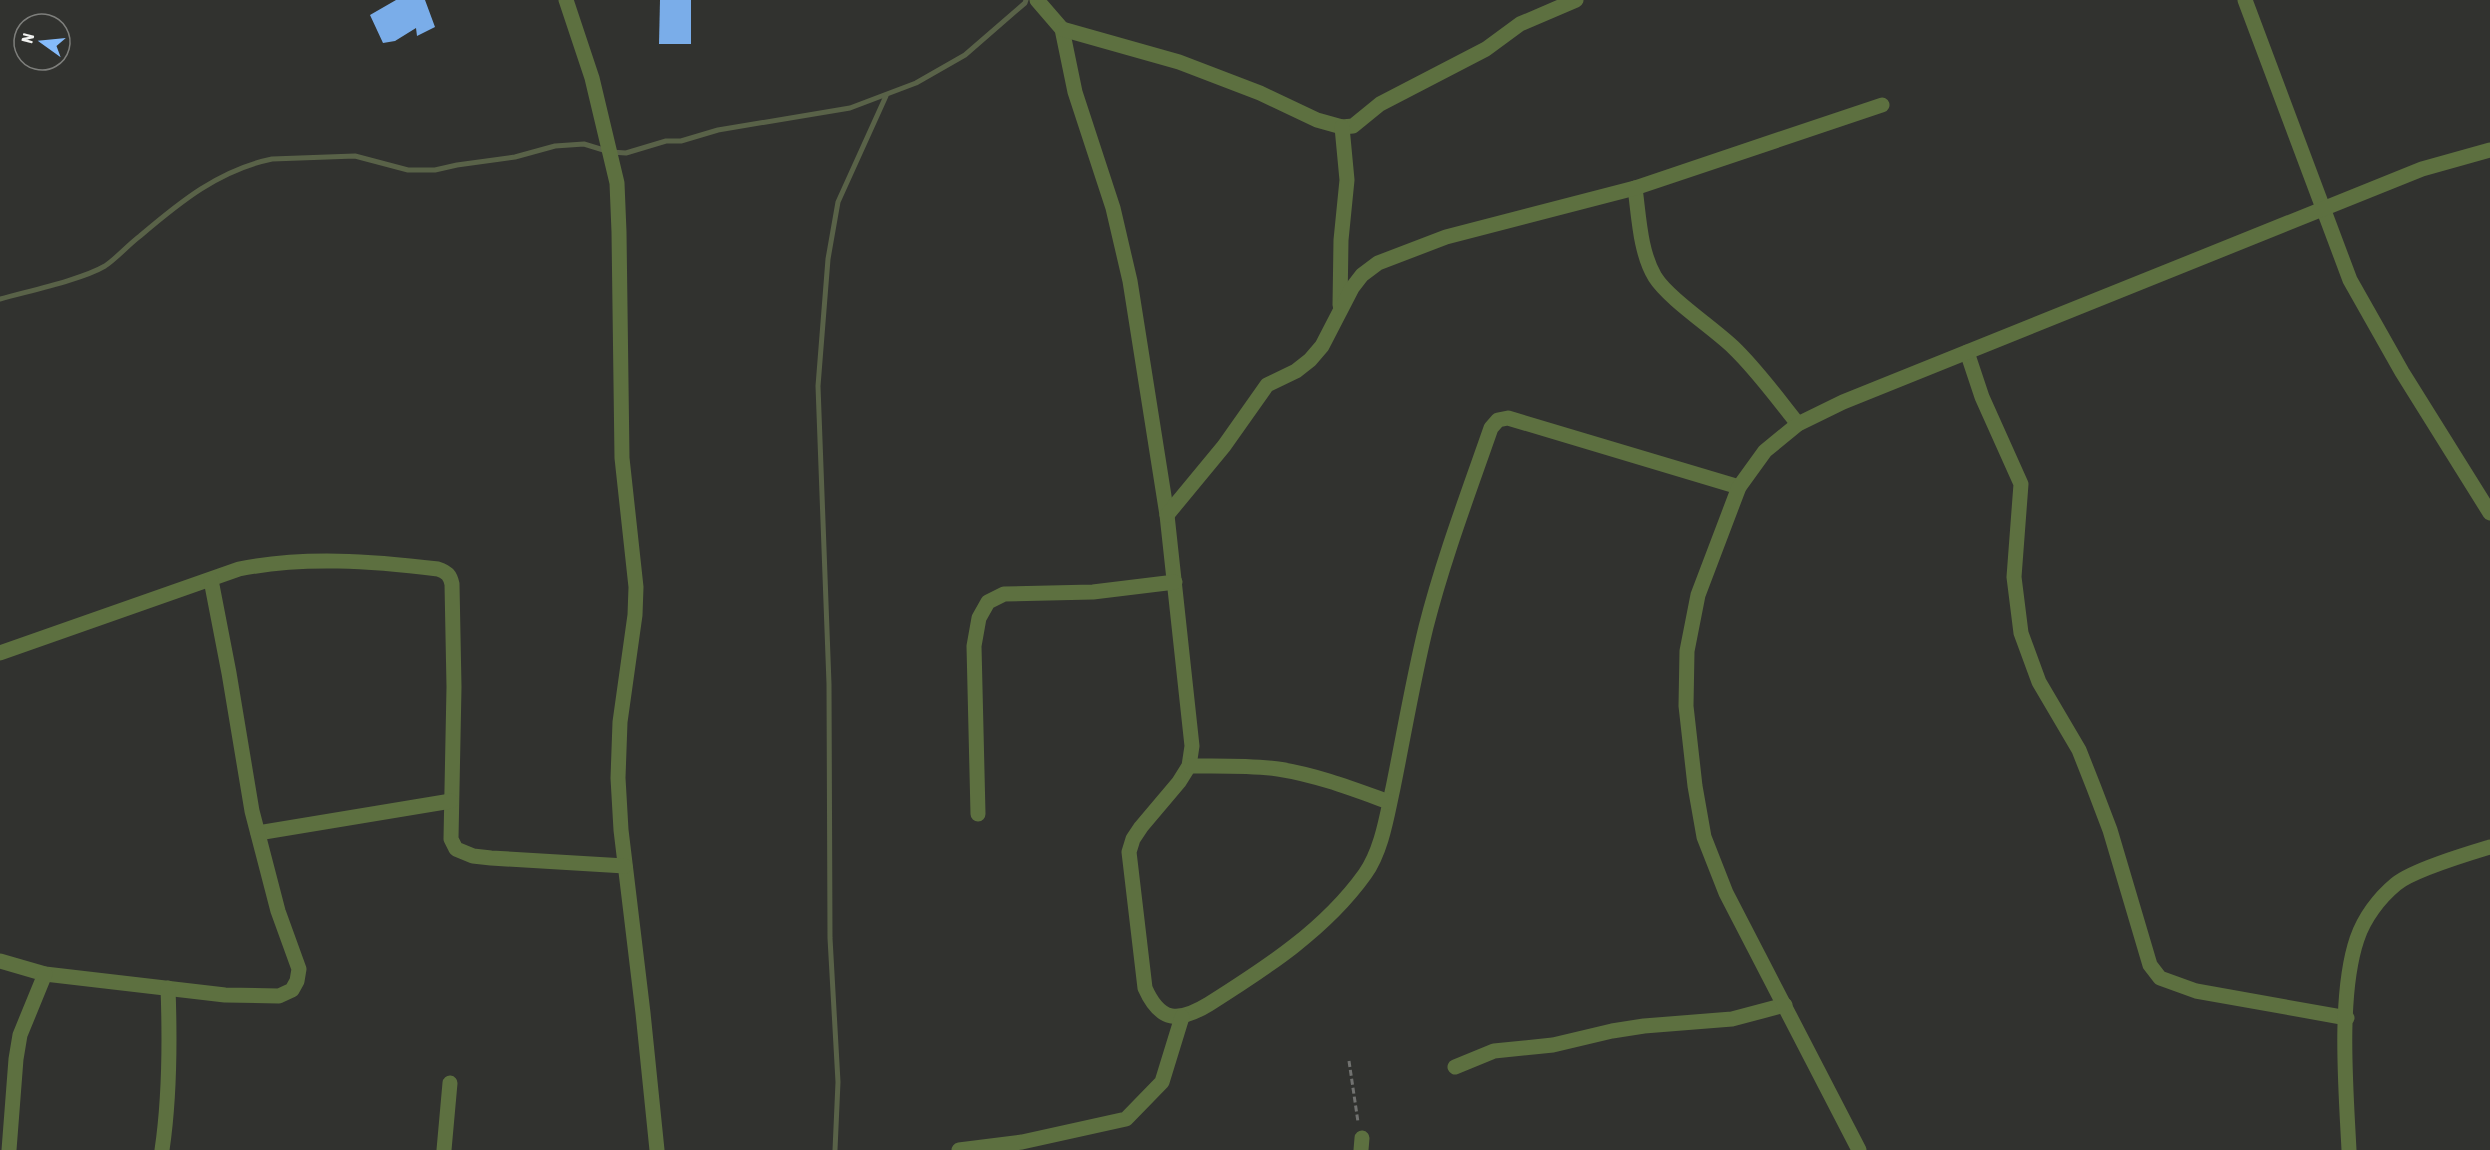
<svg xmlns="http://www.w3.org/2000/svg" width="2490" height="1150" font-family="'Asap Condensed',sans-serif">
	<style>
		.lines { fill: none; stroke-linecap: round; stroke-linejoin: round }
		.stream { stroke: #596248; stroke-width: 5 }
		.building { fill: #7aade9 }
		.path { stroke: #717270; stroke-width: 3; stroke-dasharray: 6 3; stroke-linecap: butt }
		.minor { stroke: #5d7040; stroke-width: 15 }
	</style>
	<rect width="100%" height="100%" fill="#31322f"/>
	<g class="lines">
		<g class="stream">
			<path d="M0,299C28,291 81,280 105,266C117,258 128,245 140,236C180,202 219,170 272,159L355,156L408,170H435L457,165L515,157L555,146L584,144L610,152L626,153L666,141H681L718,130L850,108L916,83L965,55L1025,3L1026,0"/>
			<polyline points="835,1150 838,1082 830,938 829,684 818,386 828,259 838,202 886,96"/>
		</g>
	</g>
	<g class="building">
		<polygon points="396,0 425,0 435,27 417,36 416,28 395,41 383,43 370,15"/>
		<polygon points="660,0 691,0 691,44 659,44"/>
	</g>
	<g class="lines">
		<polyline class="path" points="1349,1061 1358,1122"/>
		<g class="minor">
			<polyline points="566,0 592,78 617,183 619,232 622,458 636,587 635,615 620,722 618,778 621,830 643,1013 657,1150"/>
			<path d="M1037,0L1062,29L1075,92L1113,208L1130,281L1167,515L1192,746L1189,766L1179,782L1141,827L1133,839L1129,852L1145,988C1160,1022 1178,1023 1209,1004C1266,968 1325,930 1365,874C1382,850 1387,815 1393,788C1404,734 1413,680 1426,627C1443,560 1468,494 1491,428L1498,420L1508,418L1739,487"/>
			<polyline points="2245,0 2350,280 2402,372 2490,513"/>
			<polyline points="1062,29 1179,62 1260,93 1317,120 1342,127 1353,126 1380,104 1486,49 1520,24 1576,0"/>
			<path d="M1635,188C1639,217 1640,252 1655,277C1669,299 1712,327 1733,347C1758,371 1777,398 1798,424"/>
			<polyline points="1340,305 1341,240 1347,180 1342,127"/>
			<polyline points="1967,352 1982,397 2021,484 2014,577 2021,633 2039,682 2079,750 2094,788 2110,830 2150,965 2160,978 2196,991 2347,1018"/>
			<polyline points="1167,515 1224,446 1267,385 1296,371 1310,360 1322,346 1352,288 1362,275 1378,263 1446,237 1635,188 1882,105"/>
			<path d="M0,653L239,569C304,556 372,561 438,569C447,572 450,575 452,584L454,687L451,839L456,849L473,856L491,858L625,866"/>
			<path d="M1189,766C1219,766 1249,765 1278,769C1317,775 1353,789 1389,802"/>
			<polyline points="978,814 974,646 979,618 988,602 1004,594 1093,592 1175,582"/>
			<polyline points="258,833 451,801"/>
			<polyline points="0,961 45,974 225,995 279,996 292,990 297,981 299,969 278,911 252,811 229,673 211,580"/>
			<polyline points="1455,1067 1494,1051 1553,1045 1612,1031 1644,1026 1732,1019 1785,1005"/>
			<polyline points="9,1150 16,1059 20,1035 45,974"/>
			<path d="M162,1150C170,1096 170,1042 168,988"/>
			<polyline points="444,1150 450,1083"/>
			<polyline points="959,1150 1022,1142 1126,1119 1162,1082 1182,1017"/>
			<polyline points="1361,1150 1362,1138"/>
			<polyline points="1859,1150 1726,893 1704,837 1695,786 1686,706 1687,651 1698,595 1739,487 1765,451 1798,424 1843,402 2422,169 2490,150"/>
			<path d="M2349,1150C2346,1090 2338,995 2357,939C2364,918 2379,898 2396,884C2413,870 2467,854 2490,847"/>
		</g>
	</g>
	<g transform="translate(42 42) rotate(285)"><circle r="28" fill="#31322f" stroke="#7e7f7c" stroke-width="1.5"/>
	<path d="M0-4.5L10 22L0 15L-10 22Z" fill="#85bbfb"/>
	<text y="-9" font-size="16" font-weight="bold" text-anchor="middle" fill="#f1f2f0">N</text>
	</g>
</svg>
